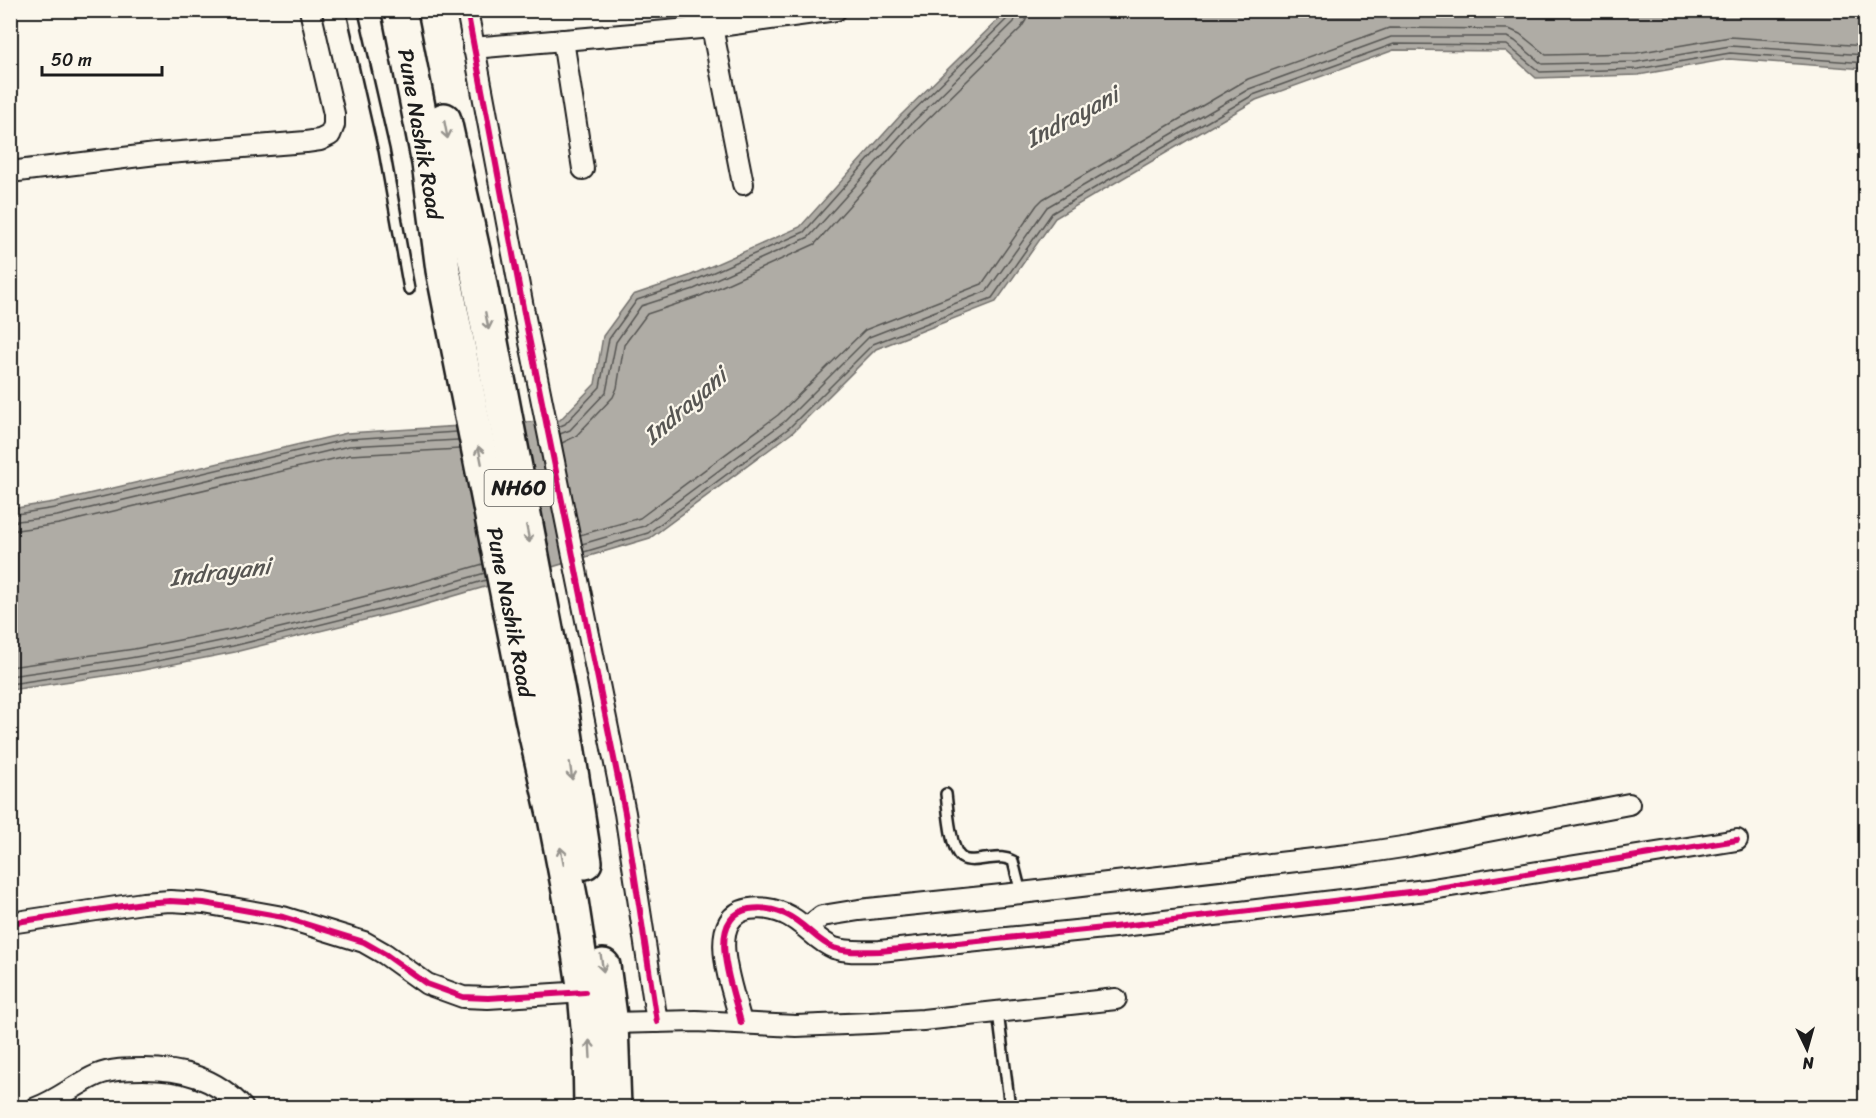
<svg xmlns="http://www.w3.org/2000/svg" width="1876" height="1118" font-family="Sriracha,sans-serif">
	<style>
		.water { fill: #afaca5; stroke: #74726e; stroke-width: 1.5 }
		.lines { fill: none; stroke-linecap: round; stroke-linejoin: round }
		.shore { stroke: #575653; stroke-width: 1.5 }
		.service-casing { stroke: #1c1c1c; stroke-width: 14 }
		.minor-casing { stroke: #1c1c1c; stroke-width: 24 }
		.trunk-casing { stroke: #1c1c1c; stroke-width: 38 }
		.service { stroke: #fbf7ec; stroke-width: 9 }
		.minor { stroke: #fbf7ec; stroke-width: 20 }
		.trunk { stroke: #fbf7ec; stroke-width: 33 }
		.cycleway-casing { stroke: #fbf7ec; stroke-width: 10 }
		.cycleway { stroke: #d6006c; stroke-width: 6 }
		.oneway { stroke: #97948e }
		.labels { text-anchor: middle; stroke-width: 4.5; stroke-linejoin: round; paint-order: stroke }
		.shield { fill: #fbf7ec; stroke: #5f5e5a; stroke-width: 1.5 }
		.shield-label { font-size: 21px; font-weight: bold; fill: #1c1c1c }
		.street-label { font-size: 22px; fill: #1c1c1c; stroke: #fbf7ec }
		.water-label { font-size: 24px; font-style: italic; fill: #575653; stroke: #fbf7ec }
	</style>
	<rect width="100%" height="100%" fill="#fbf7ec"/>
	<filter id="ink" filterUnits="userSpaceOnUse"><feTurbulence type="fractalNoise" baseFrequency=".0167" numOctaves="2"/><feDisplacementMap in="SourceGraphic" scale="12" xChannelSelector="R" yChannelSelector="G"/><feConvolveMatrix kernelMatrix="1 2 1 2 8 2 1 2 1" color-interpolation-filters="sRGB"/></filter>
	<g filter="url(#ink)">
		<polygon class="water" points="1007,11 1865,11 1865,69 1729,59 1638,75 1536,78 1506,51 1394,50 1256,100 1055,218 996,302 876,349 793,432 650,538 417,607 235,652 138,671 11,690 11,509 54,502 347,433 560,420 595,384 603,336 633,295 689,276 800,227 900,116"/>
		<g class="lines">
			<g class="shore">
				<polyline points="558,427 565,424 600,387 609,339 637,300 691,282 804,232 904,120 1009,17 1011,10"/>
				<polyline points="560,434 570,430 606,392 616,342 641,306 694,289 809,237 910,125 1014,22 1018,10"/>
				<polyline points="562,443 576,436 613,397 617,388 624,345 647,314 698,297 815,244 916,131 1021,28 1026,20 1027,10"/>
				<polyline points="10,515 55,508 348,439 457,432"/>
				<polyline points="10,522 57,516 349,446 458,440"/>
				<polyline points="10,531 59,524 350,455 460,449"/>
				<polyline points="580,535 640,518 778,415 865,330 982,284 1037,205 1043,199 1248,79 1389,28 1509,29 1520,34 1546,55 1636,53 1730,37 1866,46"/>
				<polyline points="582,544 644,526 784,422 869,337 987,291 1047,207 1249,89 1391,37 1508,37 1515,41 1542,64 1637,62 1730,46 1866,55"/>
				<polyline points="584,552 648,533 789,428 873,344 992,298 1052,213 1253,95 1394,44 1507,45 1540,72 1638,69 1730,53 1866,63"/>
				<polyline points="10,667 134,649 230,630 411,585 483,564"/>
				<path d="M10,676C84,665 157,655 230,639C316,621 401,597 485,573"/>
				<polyline points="10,684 137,665 233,646 416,601 486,580"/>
			</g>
			<defs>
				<g id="service">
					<polyline points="352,10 384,150 409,289"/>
					<path d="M946,794C948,808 950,851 962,858C968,862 978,860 985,859C996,858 1004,856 1013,861L1021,893"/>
					<polyline points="998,1012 1010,1108"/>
				</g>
				<g id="minor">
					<polyline points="467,10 525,318 625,813 657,1022"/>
					<polyline points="712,27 743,184"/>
					<polyline points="563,40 583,169"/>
					<polyline points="473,48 712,27 836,10"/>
					<polyline points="10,172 156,154 306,142 320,140 330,135 334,125 334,114 310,10"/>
					<polyline points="10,923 143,903 170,901 204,903 283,917 364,942 385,954 427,984 463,997 488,998 585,992"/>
					<polyline points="811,930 813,923 822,916 859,910 1021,893 1357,854 1409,846 1629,804"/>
					<polyline points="611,1023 696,1021 796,1026 870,1023 923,1020 1116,999"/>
					<path d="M741,1023C735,994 702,918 749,909C761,907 774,909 785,914C804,922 816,941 834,948C849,953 865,951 880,951L1114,927L1426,890L1737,840"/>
					<path d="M36,1108C58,1100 76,1084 97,1075C111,1069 128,1069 143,1069C182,1069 215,1077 243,1108"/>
				</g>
				<g id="trunk">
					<polyline points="399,10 429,163 443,270 532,718 555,818 571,901 585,992 590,1049 591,1108"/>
					<polyline points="444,120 476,264 562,713 585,862"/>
					<polyline points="603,966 611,1023 614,1108"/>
				</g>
			</defs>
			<use href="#service" class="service-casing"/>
			<use href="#minor" class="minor-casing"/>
			<use href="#trunk" class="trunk-casing"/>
			<use href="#service" class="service"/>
			<use href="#minor" class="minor"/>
			<use href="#trunk" class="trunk"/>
			<defs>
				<g id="cycleway">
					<polyline points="467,10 525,318 625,813 657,1022"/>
					<polyline points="10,923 143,903 170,901 204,903 283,917 364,942 385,954 427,984 463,997 488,998 585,992"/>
					<path d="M741,1023C735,994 702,918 749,909C761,907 774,909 785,914C804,922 816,941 834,948C849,953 865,951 880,951L1114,927L1426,890L1737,840"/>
				</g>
			</defs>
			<use href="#cycleway" class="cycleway-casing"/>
			<use href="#cycleway" class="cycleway"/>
		</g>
		<defs><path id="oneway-shaft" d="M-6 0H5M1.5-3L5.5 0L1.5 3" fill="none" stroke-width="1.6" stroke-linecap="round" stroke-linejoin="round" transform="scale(1.5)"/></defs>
		<g class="oneway">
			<use href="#oneway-shaft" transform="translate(446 130) rotate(79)"/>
			<use href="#oneway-shaft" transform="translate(487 321) rotate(79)"/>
			<use href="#oneway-shaft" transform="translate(480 455) rotate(-101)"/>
			<use href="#oneway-shaft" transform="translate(528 534) rotate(79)"/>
			<use href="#oneway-shaft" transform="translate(571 771) rotate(82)"/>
			<use href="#oneway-shaft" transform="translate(562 856) rotate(-101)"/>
			<use href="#oneway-shaft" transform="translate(602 963) rotate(81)"/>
			<use href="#oneway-shaft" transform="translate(590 1049) rotate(-93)"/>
		</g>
	</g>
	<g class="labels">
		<rect class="shield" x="484.5" y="470" width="69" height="36" rx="4.5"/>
		<g class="shield-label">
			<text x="519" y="495">NH60</text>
		</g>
		<g class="street-label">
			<text transform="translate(421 134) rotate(80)" y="8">Pune Nashik Road</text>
			<text transform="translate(511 612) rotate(79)" y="8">Pune Nashik Road</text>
		</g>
		<g class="water-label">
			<text transform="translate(1072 117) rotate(-28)" y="8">Indrayani</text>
			<text transform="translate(685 406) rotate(-41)" y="8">Indrayani</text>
			<text transform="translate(220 572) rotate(-7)" y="8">Indrayani</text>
		</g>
	</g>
	<rect width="1876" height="1118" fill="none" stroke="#fbf7ec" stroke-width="36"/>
	<rect x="18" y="18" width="1840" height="1082" fill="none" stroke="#1c1c1c" stroke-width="2" filter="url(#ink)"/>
	<g transform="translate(1807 1049) rotate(175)" stroke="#fbf7ec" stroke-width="4.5" paint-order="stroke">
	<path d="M0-4.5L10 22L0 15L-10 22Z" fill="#1c1c1c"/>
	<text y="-9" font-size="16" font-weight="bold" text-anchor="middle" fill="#1c1c1c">N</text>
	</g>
	<path d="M42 66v9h120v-9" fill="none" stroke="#1c1c1c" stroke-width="3"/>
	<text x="51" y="66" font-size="18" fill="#1c1c1c" stroke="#fbf7ec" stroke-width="4.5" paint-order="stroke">50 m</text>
</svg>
